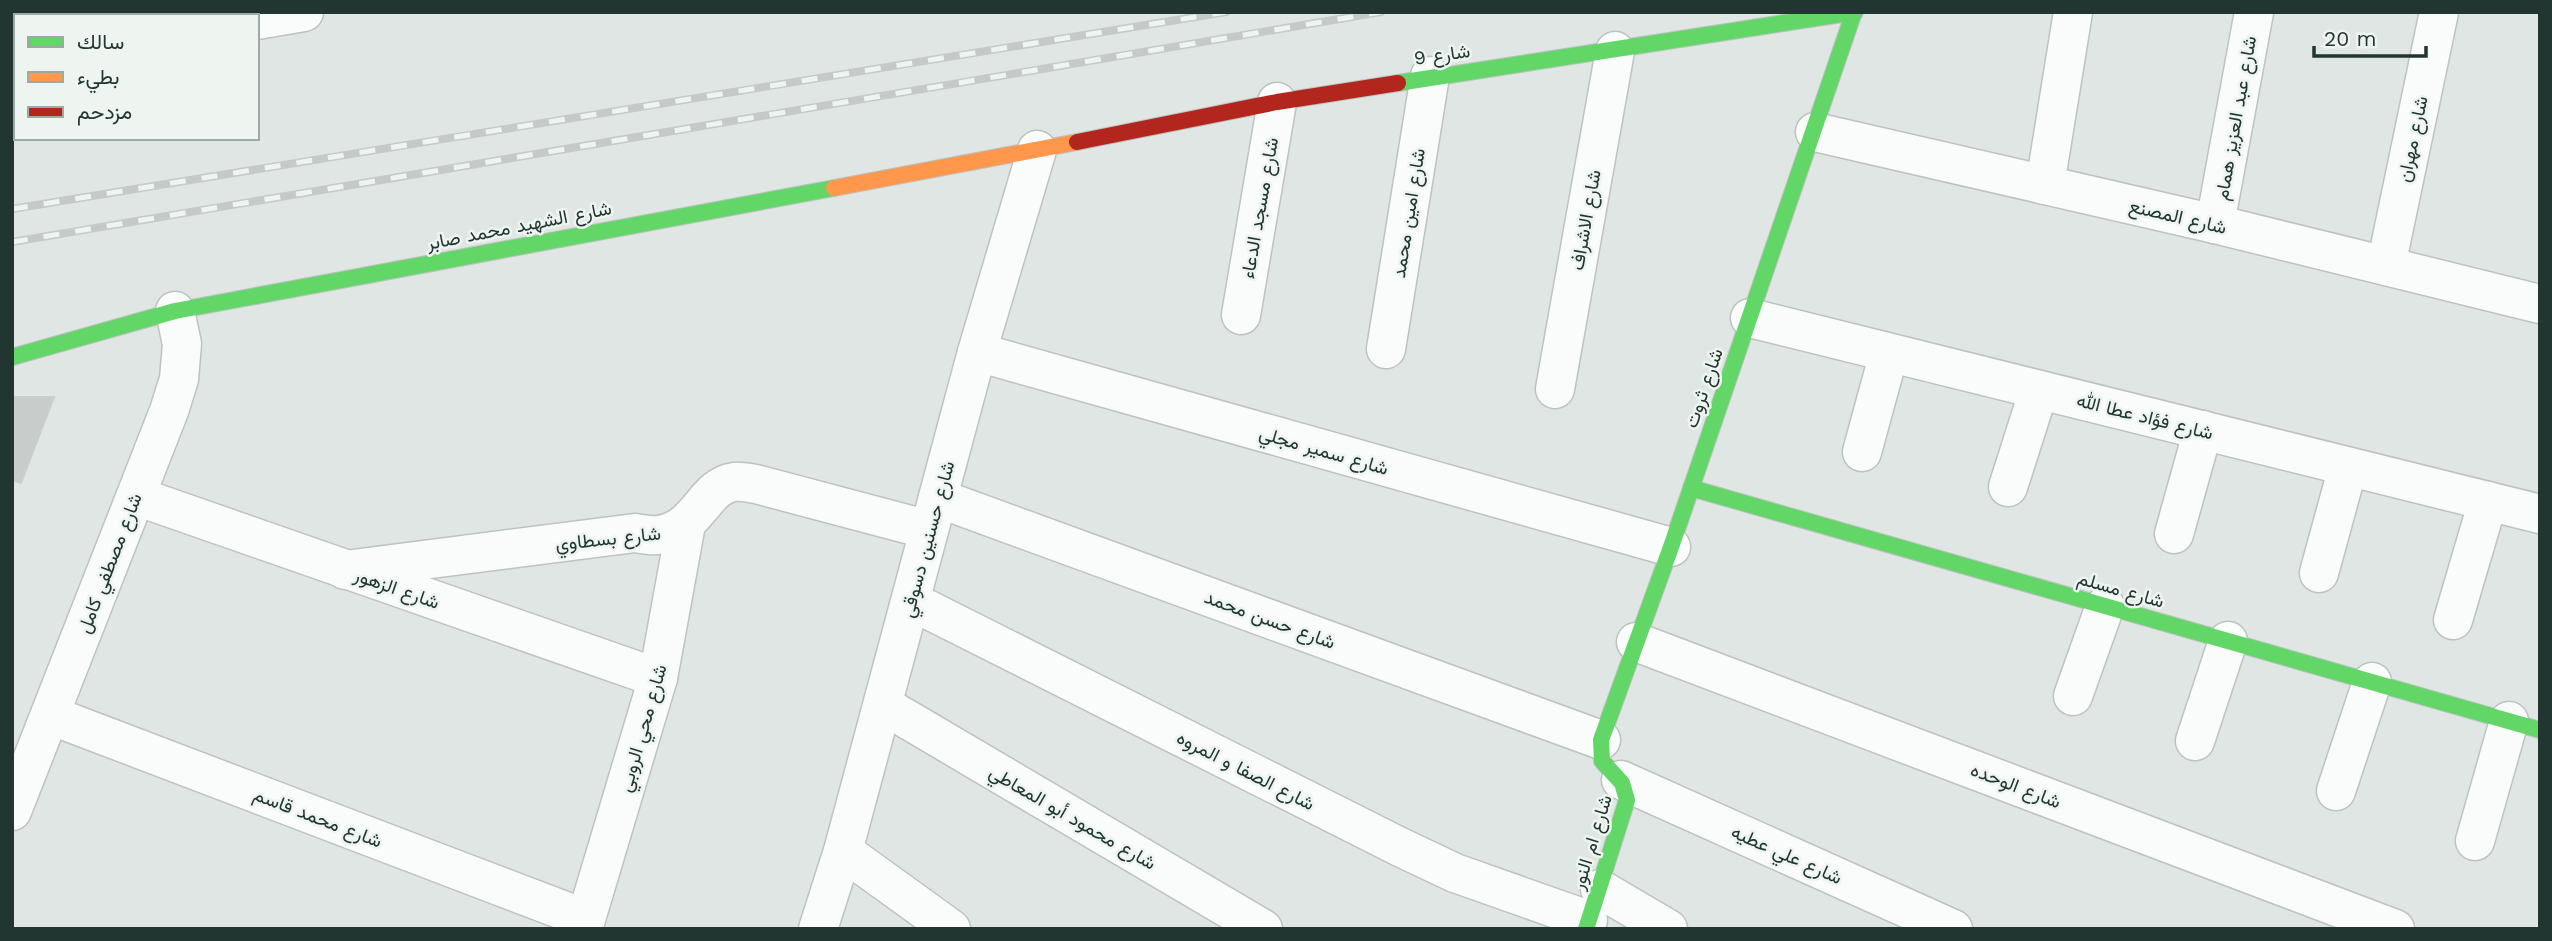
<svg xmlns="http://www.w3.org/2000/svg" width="2552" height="941" font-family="'Work Sans',Vazirmatn,sans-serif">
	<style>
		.building { fill: #c8cdcb; stroke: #c9cfcc; stroke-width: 2 }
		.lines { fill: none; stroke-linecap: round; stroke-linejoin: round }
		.street-casing { stroke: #bdc3c0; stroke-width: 41 }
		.fast-casing { stroke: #bdc3c0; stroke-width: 18 }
		.slow-casing { stroke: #bdc3c0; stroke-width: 18 }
		.jam-casing { stroke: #bdc3c0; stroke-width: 18 }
		.street { stroke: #fafbfb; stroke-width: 38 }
		.fast { stroke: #63d668; stroke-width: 16 }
		.slow { stroke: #ff974d; stroke-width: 16 }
		.jam { stroke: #b3261e; stroke-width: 16 }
		.rail-casing { stroke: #c5c9c8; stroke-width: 8 }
		.rail { stroke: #eef5f1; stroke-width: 5; stroke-dasharray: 16; stroke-linecap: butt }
		.labels { text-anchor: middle; stroke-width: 5; stroke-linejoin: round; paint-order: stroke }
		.street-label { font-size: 19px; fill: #213630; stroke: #eef5f1 }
	</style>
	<rect width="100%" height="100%" fill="#e0e6e3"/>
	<polygon class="building" points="12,397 54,397 21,483 12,480"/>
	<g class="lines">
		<defs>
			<g id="street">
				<polyline points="257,20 304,12"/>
				<polyline points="12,64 16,63"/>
				<polyline points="1815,132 2215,224 2540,304"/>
				<polyline points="2045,185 2073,12"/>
				<polyline points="2215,224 2254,12"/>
				<polyline points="2386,266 2439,12"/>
				<polyline points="1241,315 1277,102"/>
				<polyline points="1750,318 2540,514"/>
				<polyline points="1386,349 1430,76"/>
				<polyline points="977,352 1671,547"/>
				<polyline points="1555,389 1615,51"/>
				<polyline points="1862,452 1889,353"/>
				<polyline points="2008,487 2039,390"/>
				<polyline points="136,496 658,678"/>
				<polyline points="938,498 1601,740"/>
				<polyline points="2174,534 2203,430"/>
				<path d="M345,570L635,533C642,534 651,536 658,535C699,530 703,486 734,482C740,481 749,483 756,484L929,530"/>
				<polyline points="2319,573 2348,467"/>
				<polyline points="911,601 1400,847 1455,873 1588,920"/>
				<polyline points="2453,620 2488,501"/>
				<polyline points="1636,642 2395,929"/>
				<polyline points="2073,696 2105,606"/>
				<polyline points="883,705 1263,929"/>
				<polyline points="50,715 586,919"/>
				<polyline points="2195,741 2228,641"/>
				<polyline points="1621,780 1953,929"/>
				<polyline points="2336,791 2372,682"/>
				<polyline points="12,811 169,411 179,379 182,344 175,311"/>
				<polyline points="2475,841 2509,721"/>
				<polyline points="843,851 951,929"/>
				<polyline points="1600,889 1668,929"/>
				<polyline points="583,929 658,678 686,524"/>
				<polyline points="818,929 843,851 977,352 1037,150"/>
			</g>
			<g id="fast">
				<polyline points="1398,83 1855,12"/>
				<polyline points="12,357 175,311 834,188"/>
				<polyline points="1691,488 2540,730"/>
				<polyline points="1586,929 1627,800 1622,783 1602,761 1601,740 1671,547 1854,12"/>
			</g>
			<polyline id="slow" points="834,188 1077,142"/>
			<polyline id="jam" points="1077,142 1277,102 1398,83"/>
		</defs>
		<use href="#street" class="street-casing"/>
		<use href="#fast" class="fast-casing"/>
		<use href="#slow" class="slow-casing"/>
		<use href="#jam" class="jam-casing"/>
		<use href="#street" class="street"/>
		<use href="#fast" class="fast"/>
		<use href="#slow" class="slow"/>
		<use href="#jam" class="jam"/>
		<defs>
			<g id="rail">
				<polyline points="12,209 1226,12"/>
				<polyline points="12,242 1381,12"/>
			</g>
		</defs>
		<use href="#rail" class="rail-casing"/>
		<use href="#rail" class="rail"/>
	</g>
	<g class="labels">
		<g class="street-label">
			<text transform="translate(1442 54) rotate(-8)" y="7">شارع 9</text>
			<text transform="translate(2235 118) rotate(-80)" y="7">شارع عبد العزيز همام</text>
			<text transform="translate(2412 139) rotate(-78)" y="7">شارع مهران</text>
			<text transform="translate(1259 208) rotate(-80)" y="7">شارع مسجد الدعاء</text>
			<text transform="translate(1408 213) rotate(-81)" y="7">شارع امين محمد</text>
			<text transform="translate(2178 216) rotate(13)" y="7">شارع المصنع</text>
			<text transform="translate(1585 220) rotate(-80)" y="7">شارع الاشراف</text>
			<text transform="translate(519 225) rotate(-11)" y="7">شارع الشهيد محمد صابر</text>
			<text transform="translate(1703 388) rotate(-71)" y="7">شارع ثروت</text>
			<text transform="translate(2145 416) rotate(14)" y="7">شارع فؤاد عطا الله</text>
			<text transform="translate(1324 450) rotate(16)" y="7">شارع سمير مجلي</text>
			<text transform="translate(608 538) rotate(-6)" y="7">شارع بسطاوي</text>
			<text transform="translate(927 539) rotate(-75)" y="7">شارع حسنين دسوقي</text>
			<text transform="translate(109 563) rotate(-69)" y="7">شارع مصطفي كامل</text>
			<text transform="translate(397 588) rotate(19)" y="7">شارع الزهور</text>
			<text transform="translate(2121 589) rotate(16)" y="7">شارع مسلم</text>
			<text transform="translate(1270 619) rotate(20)" y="7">شارع حسن محمد</text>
			<text transform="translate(642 728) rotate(-74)" y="7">شارع محي الروبي</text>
			<text transform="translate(1246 770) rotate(27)" y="7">شارع الصفا و المروه</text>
			<text transform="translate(2016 785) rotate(21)" y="7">شارع الوحده</text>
			<text transform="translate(318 817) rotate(21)" y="7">شارع محمد قاسم</text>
			<text transform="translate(1073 817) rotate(30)" y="7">شارع محمود أبو المعاطي</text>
			<text transform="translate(1591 842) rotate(-73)" y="7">شارع ام النور</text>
			<text transform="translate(1787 854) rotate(24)" y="7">شارع علي عطيه</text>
		</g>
	</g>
	<rect width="2552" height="941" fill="none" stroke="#213630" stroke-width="28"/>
	<rect x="14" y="14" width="245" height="126" fill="#eef5f1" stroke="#9ca9a4" stroke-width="2"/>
	<rect x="28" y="37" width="35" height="10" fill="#63d668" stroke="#9ca9a4" stroke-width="2"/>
	<text x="77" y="49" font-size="21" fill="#213630">سالك</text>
	<rect x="28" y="72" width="35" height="10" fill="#ff974d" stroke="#9ca9a4" stroke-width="2"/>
	<text x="77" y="84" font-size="21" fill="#213630">بطيء</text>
	<rect x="28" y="107" width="35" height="10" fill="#b3261e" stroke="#9ca9a4" stroke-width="2"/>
	<text x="77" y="119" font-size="21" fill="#213630">مزدحم</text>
	<path d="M2314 46v10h112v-10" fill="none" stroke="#213630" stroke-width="3.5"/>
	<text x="2324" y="46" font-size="21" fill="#213630" stroke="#eef5f1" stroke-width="5" paint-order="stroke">20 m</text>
</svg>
